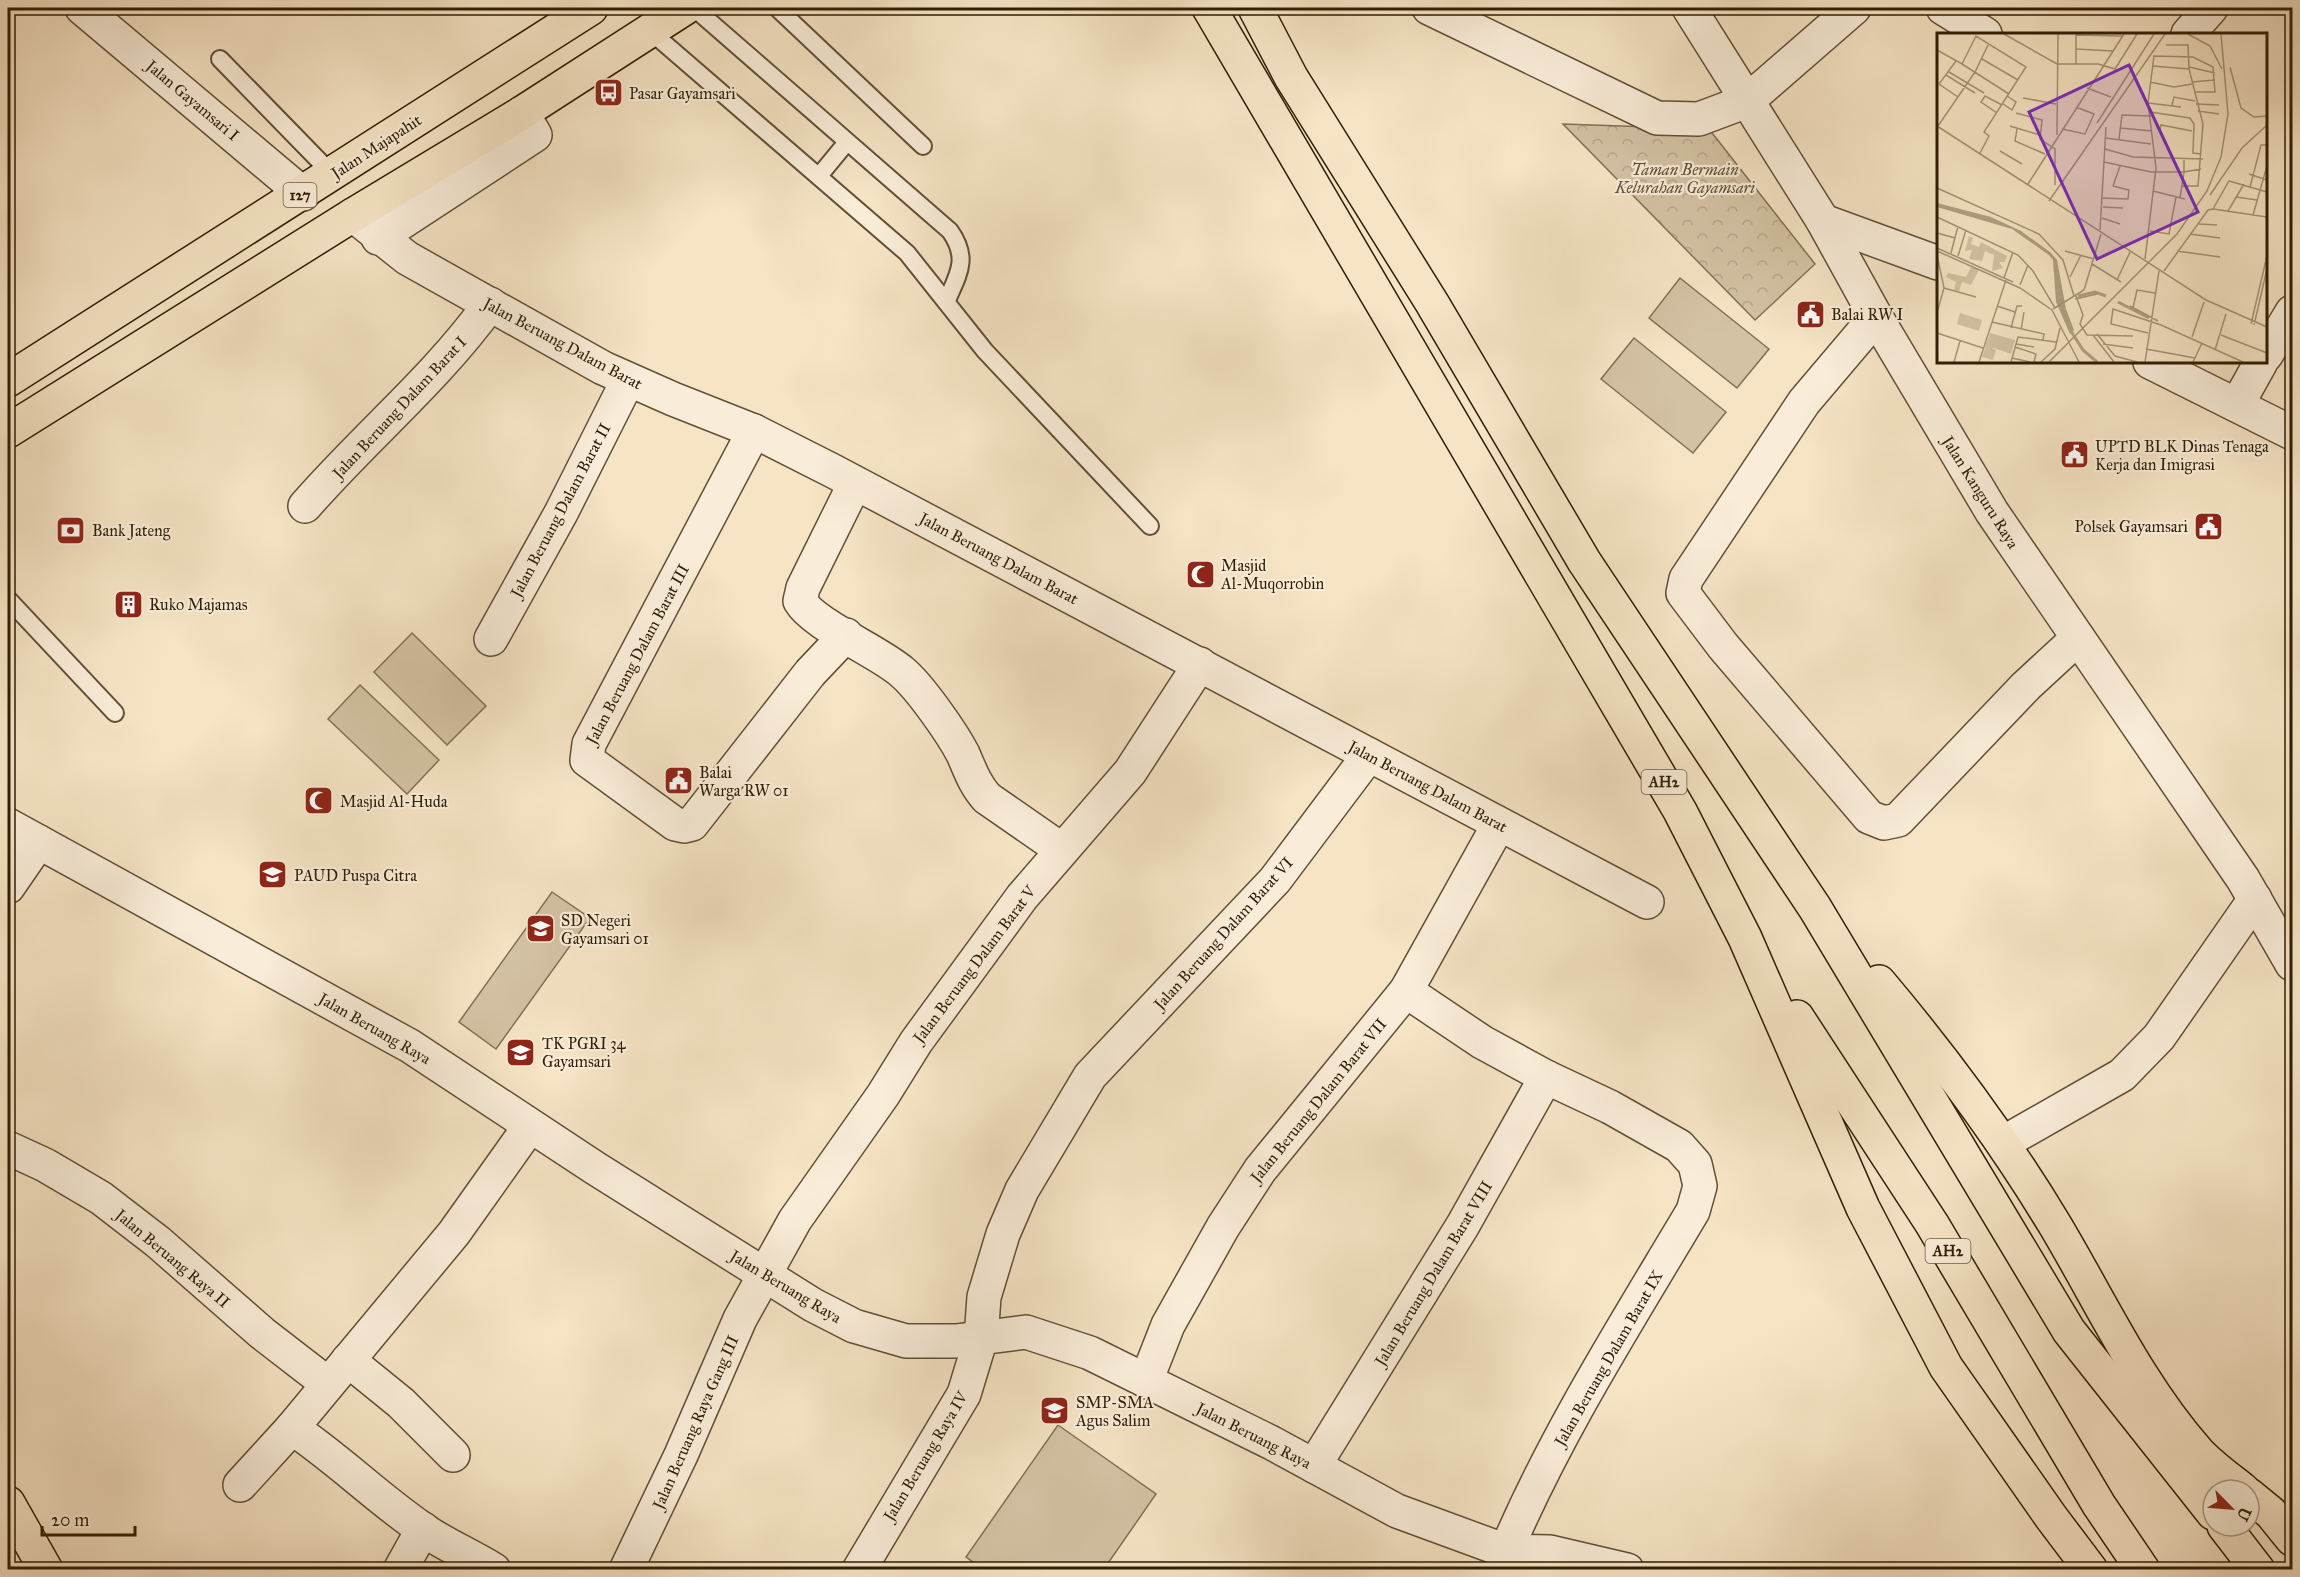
<svg xmlns="http://www.w3.org/2000/svg" width="2300" height="1577" font-family="'IM FELL Great Primer',serif">
	<style>
		.forest { fill: url(#forest-crowns); stroke: #827054; stroke-width: 1.5 }
		.pitch { fill: #d4c2a4; stroke: #827054; stroke-width: 1.5 }
		.lines { fill: none; stroke-linecap: round; stroke-linejoin: round }
		.lane-casing { stroke: #614f35; stroke-width: 20 }
		.street-casing { stroke: #614f35; stroke-width: 36 }
		.primary-casing { stroke: #2f1d05; stroke-width: 36 }
		.highway-casing { stroke: #2f1d05; stroke-width: 36 }
		.lane { stroke: #f9edd9; stroke-width: 16 }
		.street { stroke: #f9edd9; stroke-width: 33 }
		.primary { stroke: #f6e4c5; stroke-width: 33 }
		.highway { stroke: #f6e4c5; stroke-width: 33 }
		.labels { text-anchor: middle; stroke-width: 4.5; stroke-linejoin: round; paint-order: stroke }
		.shield { fill: #f9edd9; stroke: #6c5b45; stroke-width: 1.5 }
		.shield-label { font-size: 15px; font-weight: bold; fill: #2f1d05 }
		.poi-label { font-size: 16px; fill: #2f1d05; stroke: #f9edd9; text-anchor: start }
		.street-label { font-size: 16px; fill: #2f1d05; stroke: #f9edd9 }
		.park-label { font-size: 16px; font-style: italic; fill: #614f35; stroke: #f9edd9 }
		.inset-river { fill: none; stroke: #b2a084; stroke-width: 3 }
		.inset-road { fill: none; stroke: #a69478; stroke-width: 1.5 }
		.view { fill: #7b2cbf; fill-opacity: 0.15; stroke: #7b2cbf; stroke-width: 3 }
		.inset-edge { fill: none; stroke: #2f1d05; stroke-width: 3 }
	</style>
	<defs>
		<pattern id="forest-crowns" width="20" height="18" patternUnits="userSpaceOnUse" patternTransform="scale(1.5)"><rect width="20" height="18" fill="#d4c2a4"/><path d="M2 6a3 3 0 1 1 6 0M12 15a3 3 0 1 1 6 0" fill="none" stroke="#b6a68c"/></pattern>
	</defs>
	<rect width="100%" height="100%" fill="#f6e4c5"/>
	<filter id="stains"><feTurbulence type="fractalNoise" baseFrequency=".00333" numOctaves="4"/><feColorMatrix values="0 0 0 0 .2 0 0 0 0 .09 0 0 0 0 .02 0 0 0 .5 -.17"/></filter>
	<radialGradient id="worn" r=".72"><stop offset=".6" stop-color="#630" stop-opacity="0"/><stop offset="1" stop-color="#630" stop-opacity=".3"/></radialGradient>
	<polygon class="forest" points="1563,124 1709,129 1815,264 1755,320"/>
	<g class="pitch">
		<polygon points="1680,278 1769,349 1737,388 1649,318"/>
		<polygon points="1634,338 1726,412 1693,453 1601,379"/>
		<polygon points="412,633 486,706 447,745 374,672"/>
		<polygon points="360,685 439,760 407,794 328,719"/>
		<polygon points="552,892 590,918 496,1049 459,1022"/>
		<polygon points="1058,1425 1156,1494 1104,1569 983,1569 966,1557"/>
	</g>
	<g class="lines">
		<defs>
			<g id="lane">
				<path d="M694,8L950,231C969,258 959,273 947,300"/>
				<polyline points="777,8 923,146"/>
				<polyline points="650,31 907,253 985,351 1150,526"/>
				<polyline points="220,59 332,174"/>
				<polyline points="819,176 847,142"/>
				<polyline points="8,599 115,713"/>
			</g>
			<g id="street">
				<polyline points="82,8 303,194"/>
				<polyline points="1429,8 1657,118 1699,119 1747,101 1854,8"/>
				<polyline points="1689,8 1823,221 1876,317 1992,512 2243,879 2292,964"/>
				<polyline points="1943,8 1985,34"/>
				<polyline points="2188,34 2211,8"/>
				<polyline points="353,215 407,258 603,368 673,399 754,431 833,471 1647,902"/>
				<polyline points="1823,221 1938,263"/>
				<polyline points="378,238 535,135 522,113"/>
				<polyline points="1876,317 1804,402 1686,579 1683,593 1723,646 1869,817 1884,823 1898,820 2026,686 2078,638"/>
				<polyline points="2266,355 2292,312"/>
				<polyline points="2150,362 2292,433"/>
				<polyline points="2237,405 2261,362"/>
				<polyline points="754,431 589,744 587,760 675,824 684,826 692,824 810,673 846,635"/>
				<path d="M855,483L803,588L800,601C814,625 878,651 902,672C920,687 952,733 963,754C970,770 975,785 987,798L1062,850"/>
				<path d="M305,506C365,437 436,379 490,304"/>
				<polyline points="491,639 561,513 628,380"/>
				<polyline points="8,825 410,1046 595,1168 813,1305 854,1326 906,1341 956,1341 1026,1332 1090,1353 1272,1443 1397,1511 1506,1551 1550,1552 1627,1570"/>
				<polyline points="8,887 39,842"/>
				<path d="M1406,991L1482,1042L1546,1077L1610,1107L1679,1146L1695,1164L1700,1186L1693,1211C1627,1322 1556,1433 1506,1551"/>
				<polyline points="2003,1143 2122,1075 2159,1037 2255,899"/>
				<polyline points="8,1148 45,1165 101,1198 158,1242 262,1333 328,1384"/>
				<polyline points="348,1360 401,1403 453,1455"/>
				<polyline points="1146,1381 1168,1325 1223,1227 1260,1170 1406,991 1499,824"/>
				<path d="M292,1428C337,1458 376,1497 421,1528C443,1544 470,1555 494,1570"/>
				<polyline points="1314,1466 1463,1225 1546,1077"/>
				<polyline points="240,1485 292,1428 454,1233 530,1126"/>
				<polyline points="400,1570 423,1529"/>
				<polyline points="626,1570 681,1455 740,1319 795,1220 883,1095 916,1042 1022,897 1130,772 1200,664"/>
				<polyline points="859,1570 964,1394 981,1338 984,1297 1003,1234 1022,1190 1090,1076 1275,880 1369,755"/>
			</g>
			<g id="primary">
				<polyline points="8,380 591,8"/>
				<polyline points="8,431 353,215 522,113 685,8"/>
			</g>
			<g id="highway">
				<polyline points="1209,8 1680,811 1745,938 1863,1208 1946,1367 2051,1517 2091,1570"/>
				<polyline points="1255,8 1291,77 1432,303 1584,561 1815,908 2069,1331 2213,1513"/>
				<path d="M1879,982C1944,1059 2003,1139 2055,1225C2101,1302 2138,1384 2198,1452C2211,1466 2228,1478 2243,1490"/>
				<polyline points="1797,1017 1932,1224 2099,1505 2143,1570"/>
				<polyline points="2249,1495 2271,1513 2292,1539"/>
				<polyline points="8,1503 46,1570"/>
				<polyline points="2224,1526 2258,1570"/>
			</g>
		</defs>
		<use href="#lane" class="lane-casing"/>
		<use href="#street" class="street-casing"/>
		<use href="#primary" class="primary-casing"/>
		<use href="#highway" class="highway-casing"/>
		<use href="#lane" class="lane"/>
		<use href="#street" class="street"/>
		<use href="#primary" class="primary"/>
		<use href="#highway" class="highway"/>
	</g>
	<defs>
		<symbol id="bus-square" viewBox="-11 -11 22 22"><rect x="-9" y="-9" width="18" height="18" rx="4" fill="#8f2418" stroke="#f9edd9"/><path d="M-5-6H5V4H4V6H2V4H-2V6H-4V4H-5ZM-3.5-4V0h7V-4ZM-3.5 1.2v1.5H-2V1.2ZM2 1.2v1.5H3.5V1.2Z" fill="#fff"/></symbol>
		<symbol id="civic-square" viewBox="-11 -11 22 22"><rect x="-9" y="-9" width="18" height="18" rx="4" fill="#8f2418" stroke="#f9edd9"/><path d="M-.6-6.5H3V-4.5H.6V-3L4-1V1h2V6H-6V1h2V-1L-.6-3ZM-1.2 2.5V6h2.4V2.5Z" fill="#fff"/></symbol>
		<symbol id="bank-square" viewBox="-11 -11 22 22"><rect x="-9" y="-9" width="18" height="18" rx="4" fill="#8f2418" stroke="#f9edd9"/><path d="M-6-4H6V4H-6ZM0-2.3a2.3 2.3 0 1 0 0 4.6a2.3 2.3 0 1 0 0-4.6Z" fill="#fff"/></symbol>
		<symbol id="mosque-square" viewBox="-11 -11 22 22"><rect x="-9" y="-9" width="18" height="18" rx="4" fill="#8f2418" stroke="#f9edd9"/><path d="M3.5-4.9A6 6 0 1 0 3.5 4.9A5 5 0 1 1 3.5-4.9Z" fill="#fff"/></symbol>
		<symbol id="building-square" viewBox="-11 -11 22 22"><rect x="-9" y="-9" width="18" height="18" rx="4" fill="#8f2418" stroke="#f9edd9"/><path d="M-4-6H4V6H1V3H-1V6H-4ZM-2.5-4.3h1.7v1.8h-1.7ZM.8-4.3h1.7v1.8H.8ZM-2.5-1h1.7V.8h-1.7ZM.8-1h1.7V.8H.8Z" fill="#fff"/></symbol>
		<symbol id="school-square" viewBox="-11 -11 22 22"><rect x="-9" y="-9" width="18" height="18" rx="4" fill="#8f2418" stroke="#f9edd9"/><path d="M0-5L7-2L0 1L-7-2ZM-4 1L0 2.5L4 1V4Q0 6-4 4Z" fill="#fff"/></symbol>
	</defs>
	<g fill-rule="evenodd">
		<use href="#bus-square" x="592" y="76" width="33" height="33"/>
		<use href="#civic-square" x="1794" y="298" width="33" height="33"/>
		<use href="#civic-square" x="2058" y="438" width="33" height="33"/>
		<use href="#civic-square" x="2192" y="510" width="33" height="33"/>
		<use href="#bank-square" x="54" y="514" width="33" height="33"/>
		<use href="#mosque-square" x="1184" y="558" width="33" height="33"/>
		<use href="#building-square" x="112" y="588" width="33" height="33"/>
		<use href="#civic-square" x="662" y="764" width="33" height="33"/>
		<use href="#mosque-square" x="302" y="784" width="33" height="33"/>
		<use href="#school-square" x="256" y="858" width="33" height="33"/>
		<use href="#school-square" x="524" y="912" width="33" height="33"/>
		<use href="#school-square" x="504" y="1036" width="33" height="33"/>
		<use href="#school-square" x="1038" y="1394" width="33" height="33"/>
	</g>
	<g class="labels">
		<g class="shield">
			<rect x="283.5" y="183" width="33" height="24" rx="4.5"/>
			<rect x="1641.5" y="770" width="45" height="24" rx="4.5"/>
			<rect x="1925.5" y="1239" width="45" height="24" rx="4.5"/>
		</g>
		<g class="shield-label">
			<text x="300" y="200">127</text>
			<text x="1664" y="787">AH2</text>
			<text x="1948" y="1256">AH2</text>
		</g>
		<g class="poi-label">
			<text x="629" y="99">Pasar Gayamsari</text>
			<text x="1831" y="320">Balai RW I</text>
			<text x="2095" y="452">UPTD BLK Dinas Tenaga<tspan x="2095" dy="18">Kerja dan Imigrasi</tspan></text>
			<text x="2188" y="532" text-anchor="end">Polsek Gayamsari</text>
			<text x="92" y="536">Bank Jateng</text>
			<text x="1221" y="571">Masjid<tspan x="1221" dy="18">Al-Muqorrobin</tspan></text>
			<text x="149" y="610">Ruko Majamas</text>
			<text x="699" y="778">Balai<tspan x="699" dy="18">Warga RW 01</tspan></text>
			<text x="340" y="807">Masjid Al-Huda</text>
			<text x="294" y="881">PAUD Puspa Citra</text>
			<text x="561" y="926">SD Negeri<tspan x="561" dy="18">Gayamsari 01</tspan></text>
			<text x="542" y="1049">TK PGRI 34<tspan x="542" dy="18">Gayamsari</tspan></text>
			<text x="1076" y="1408">SMP-SMA<tspan x="1076" dy="18">Agus Salim</tspan></text>
		</g>
		<g class="street-label">
			<text transform="translate(193 100) rotate(40)" y="6">Jalan Gayamsari I</text>
			<text transform="translate(376 146) rotate(-33)" y="6">Jalan Majapahit</text>
			<text transform="translate(563 343) rotate(28)" y="6">Jalan Beruang Dalam Barat</text>
			<text transform="translate(399 407) rotate(-47)" y="6">Jalan Beruang Dalam Barat I</text>
			<text transform="translate(1981 492) rotate(58)" y="6">Jalan Kanguru Raya</text>
			<text transform="translate(560 510) rotate(-62)" y="6">Jalan Beruang Dalam Barat II</text>
			<text transform="translate(999 558) rotate(28)" y="6">Jalan Beruang Dalam Barat</text>
			<text transform="translate(637 654) rotate(-62)" y="6">Jalan Beruang Dalam Barat III</text>
			<text transform="translate(1428 786) rotate(28)" y="6">Jalan Beruang Dalam Barat</text>
			<text transform="translate(1223 933) rotate(-48)" y="6">Jalan Beruang Dalam Barat VI</text>
			<text transform="translate(974 964) rotate(-53)" y="6">Jalan Beruang Dalam Barat V</text>
			<text transform="translate(375 1028) rotate(30)" y="6">Jalan Beruang Raya</text>
			<text transform="translate(1318 1100) rotate(-51)" y="6">Jalan Beruang Dalam Barat VII</text>
			<text transform="translate(173 1258) rotate(40)" y="6">Jalan Beruang Raya II</text>
			<text transform="translate(1433 1273) rotate(-59)" y="6">Jalan Beruang Dalam Barat VIII</text>
			<text transform="translate(786 1286) rotate(31)" y="6">Jalan Beruang Raya</text>
			<text transform="translate(1608 1358) rotate(-60)" y="6">Jalan Beruang Dalam Barat IX</text>
			<text transform="translate(695 1422) rotate(-66)" y="6">Jalan Beruang Raya Gang III</text>
			<text transform="translate(1254 1435) rotate(27)" y="6">Jalan Beruang Raya</text>
			<text transform="translate(925 1456) rotate(-59)" y="6">Jalan Beruang Raya IV</text>
		</g>
		<g class="park-label">
			<text x="1685" y="175">Taman Bermain<tspan x="1685" dy="18">Kelurahan Gayamsari</tspan></text>
		</g>
	</g>
	<g transform="translate(1937 33)">
		<rect width="330" height="330" fill="#f6e4c5"/>
		<path d="M32,203L36,205L34,211L42,214L44,209L70,223L68,229H62L66,235L55,238L57,222L48,218L45,228L32,226L35,217L28,218ZM34,234L42,237L34,252L25,249L22,258L17,257L19,249L9,244L11,240L29,244Z" fill="#d4c2a4"/>
		<path d="M23,280L45,287L42,298L20,291ZM53,300L78,307L74,321L54,314L59,317L56,327L45,324Z" fill="#d4c2a4"/>
		<path d="M0,170L54,184L84,198L113,219L120,227L129,276L137,297L133,301L119,269L116,227L112,222L75,196L0,174Z" fill="#b2a084"/>
		<path class="inset-river" d="M141,263L158,259L169,263M181,269L212,285M132,295L146,317L160,329"/>
		<path class="inset-road" d="M67,1L120,31H161L178,36L200,1M251,1L273,13L285,36M139,2L185,3M229,12H251L252,36L266,91L261,153H245M139,16L176,18M0,17L25,31L39,3L89,34L47,99L52,103L43,120M45,26L81,47M19,28L2,51L21,64M25,31L72,61M139,31V2M216,33L252,36M252,34L278,40M293,34L304,75L317,84L330,83M12,39L47,60M9,42L38,60M213,49L237,54L255,51M255,49L278,47M150,55L174,64M86,65L119,71M211,70L244,74M66,71L75,77L79,69L70,63M259,71L282,72M235,72L237,64L258,68M261,78L282,81M213,79L253,85L257,91L256,120L264,121M60,80L44,69L48,63L65,72M79,80L105,87L103,106L118,116V152M160,90L217,1M0,93L269,267L330,294M1,93L38,39L52,10M73,93L103,102M183,95L215,98M80,96L78,108L108,121M125,96L148,101L157,81L139,74M223,97L224,92L255,98M120,102L121,1M168,105L214,111M182,106L185,82L214,83M168,116L196,124L266,126M63,118L85,131M167,129L214,139H247V127M312,141L330,147M91,151L187,1M176,153L183,133M313,154L324,112H330M0,155L102,201L126,227L137,263M216,158L248,166M273,162L305,115L330,92M299,164L320,167M165,165L191,166L192,157L176,153M243,165L247,139L264,136M112,168L228,1M166,174L186,175M276,176L292,148L330,159M276,176L330,184M291,178L307,151M316,182L330,133M0,184L81,222L96,238L118,275M165,185L183,191M262,191L280,192M163,197L169,94M213,198L232,201L239,164M0,200L18,205M253,201L283,205M0,215L76,249M0,218L83,255L115,277M128,218L157,226M240,218L283,224M14,220L21,193M0,222L7,255L0,280M21,223L29,197M208,226L219,135L211,70L217,23L256,24L276,34L278,59H257M155,231L184,249M227,238L271,177L276,176M133,244L144,222M67,245L76,219M180,247L193,219M83,252L91,232M7,255L39,264M139,263L146,282L143,291L150,302L196,303M138,266L160,261M60,273L78,279M193,273L221,288M196,275L200,257L218,260M116,276L147,257L164,201M115,277L142,329M55,289L107,301L106,307M314,291L330,223M317,292L330,236M74,295L80,273H85M84,297L87,279M0,300L46,315M211,300L174,291L176,276L224,292L306,329M160,301L178,323L200,329M156,302L177,329M284,302L330,320M255,304L267,269M79,311L97,314M166,311L196,315M78,314L99,321L97,329M209,316L258,325M278,317L289,281M75,325L93,329M17,329L23,308M42,329L69,247M74,329L81,304L119,309M104,329L118,316L123,295M112,329L240,201L270,158L284,124L291,81L284,1M208,329L222,238M256,329L265,310"/>
		<path class="view" d="M192,32L261,179L160,226L92,79Z"/>
		<rect width="330" height="330" class="inset-edge"/>
	</g>
	<rect width="2300" height="1577" fill="none" stroke="#f6e4c5" stroke-width="30"/>
	<rect x="9" y="9" width="2282" height="1559" fill="none" stroke="#2f1d05" stroke-width="3"/>
	<rect x="15" y="15" width="2270" height="1547" fill="none" stroke="#2f1d05" stroke-width="1.5"/>
	<g transform="translate(2231 1508) rotate(115)"><circle r="28" fill="#f9edd9" stroke="#a89a84" stroke-width="1.5"/>
	<path d="M0-4.5L10 22L0 15L-10 22Z" fill="#8f2418"/>
	<text y="-9" font-size="16" font-weight="bold" text-anchor="middle" fill="#2f1d05">U</text>
	</g>
	<path d="M42 1526v9h93v-9" fill="none" stroke="#2f1d05" stroke-width="3"/>
	<text x="51" y="1526" font-size="18" fill="#2f1d05" stroke="#f9edd9" stroke-width="4.5" paint-order="stroke">20 m</text>
	<rect width="100%" height="100%" filter="url(#stains)"/>
	<rect width="100%" height="100%" fill="url(#worn)"/>
</svg>
